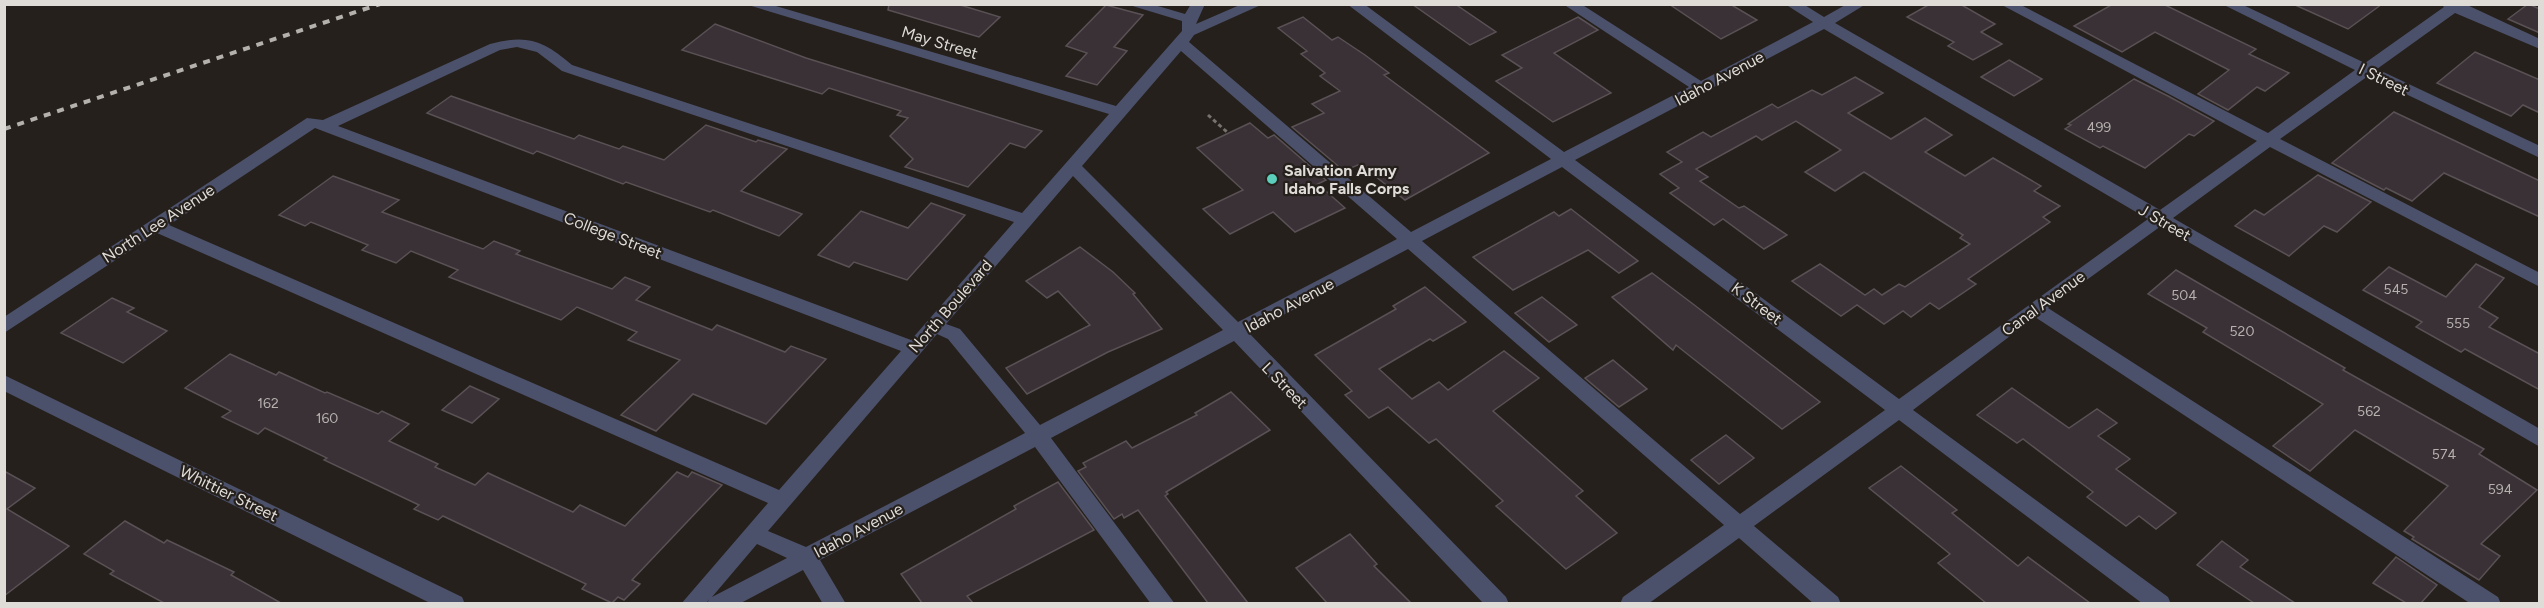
<svg xmlns="http://www.w3.org/2000/svg" width="2544" height="608" font-family="Figtree,sans-serif">
	<style>
		.building { fill: #393135; stroke: #595155; stroke-width: 1.5 }
		.lines { fill: none; stroke-linecap: round; stroke-linejoin: round }
		.path { stroke: #76726e; stroke-width: 3; stroke-dasharray: 4 3; stroke-linecap: butt }
		.minor { fill: #4c516b; fill-rule: evenodd }
		.rail { stroke: #b4b1ad; stroke-width: 4; stroke-dasharray: 7 7; stroke-linecap: butt }
		.poi-dot { fill: #5bcebc; stroke: #25201b; stroke-width: 2 }
		.labels { text-anchor: middle; stroke-width: 4.5; stroke-linejoin: round; paint-order: stroke }
		.number-label { font-size: 14px; fill: #b6b1af }
		.street-label { font-size: 16px; fill: #dfdcd8; stroke: #25201b }
		.poi-label { font-size: 16px; font-weight: bold; fill: #dfdcd8; stroke: #25201b; text-anchor: start }
	</style>
	<rect width="100%" height="100%" fill="#25201b"/>
	<g class="building">
		<polygon points="889,4 957,4 1000,17 979,37 888,10"/>
		<polygon points="1412,4 1455,4 1496,32 1470,45"/>
		<polygon points="1669,4 1730,4 1757,20 1721,39"/>
		<polygon points="1930,4 1960,4 1995,24 1981,32 2002,44 1973,60 1948,46 1954,42 1907,17"/>
		<polygon points="2113,4 2163,4 2256,49 2249,54 2289,73 2265,91 2257,87 2228,110 2198,94 2229,70 2155,32 2122,52 2074,26"/>
		<polygon points="2293,4 2382,4 2348,29"/>
		<polygon points="2528,4 2540,9 2540,33 2508,19"/>
		<polygon points="1106,5 1143,15 1114,47 1127,51 1097,85 1066,76 1087,53 1066,46"/>
		<polygon points="1303,17 1332,40 1338,37 1365,55 1389,73 1384,75 1489,153 1405,200 1360,164 1344,171 1292,127 1324,113 1312,104 1340,91 1320,76 1325,73 1301,54 1307,51 1278,28"/>
		<polygon points="1578,17 1598,30 1554,53 1611,93 1553,122 1496,81 1522,68 1502,55"/>
		<polygon points="715,24 806,58 1042,131 1025,148 1010,143 968,187 905,167 913,159 890,136 908,118 897,115 901,111 829,88 822,94 682,50"/>
		<polygon points="2475,52 2540,80 2540,113 2523,105 2511,116 2437,83"/>
		<polygon points="2009,60 2042,79 2014,96 1981,77"/>
		<polygon points="1855,77 1883,93 1848,113 1891,139 1925,118 1952,135 1925,152 1965,176 1993,158 2041,186 2034,191 2060,206 2043,217 2050,222 1968,279 1976,284 1939,309 1930,303 1911,317 1903,311 1884,324 1857,305 1841,316 1792,281 1820,264 1865,295 1874,289 1882,295 1899,284 1905,287 1970,244 1960,238 1963,235 1864,172 1835,191 1805,172 1841,150 1796,121 1762,140 1756,136 1696,169 1708,177 1700,181 1739,208 1744,206 1787,235 1764,249 1723,219 1714,225 1670,193 1679,188 1660,174 1682,162 1667,152 1703,132 1711,137 1772,104 1778,108 1812,90 1822,95"/>
		<polygon points="2134,79 2168,96 2214,121 2194,136 2189,134 2145,168 2103,146 2100,148 2065,129 2071,125 2068,124"/>
		<polygon points="451,96 574,139 579,135 619,149 623,146 664,160 706,125 756,142 758,140 787,149 741,191 802,214 779,236 713,210 710,212 626,182 623,184 537,151 533,154 427,113"/>
		<polygon points="2394,112 2540,181 2540,217 2444,173 2412,201 2386,188 2384,190 2332,163"/>
		<polygon points="1250,123 1268,138 1274,135 1326,180 1318,184 1345,208 1295,232 1273,212 1230,234 1203,209 1243,190 1197,148"/>
		<polygon points="2318,175 2371,202 2337,232 2324,226 2289,256 2235,226 2255,210 2264,215"/>
		<polygon points="333,176 399,200 382,212 483,249 494,241 520,251 516,254 612,289 625,277 650,287 636,300 712,330 717,325 785,352 791,346 826,359 766,424 693,394 656,431 621,415 680,360 628,340 637,332 577,307 561,320 449,277 458,270 411,251 396,263 362,250 368,245 311,222 305,226 279,215"/>
		<polygon points="931,203 965,215 907,280 854,262 849,267 818,255 861,211 908,228"/>
		<polygon points="1571,209 1638,261 1619,273 1588,250 1513,290 1473,257 1554,212 1559,216"/>
		<polygon points="1080,247 1113,272 1135,293 1133,294 1162,329 1108,352 1027,394 1006,368 1090,325 1058,291 1047,298 1026,281"/>
		<polygon points="2476,264 2504,278 2479,307 2498,318 2489,327 2540,354 2540,390 2465,349 2461,352 2416,327 2422,322 2363,290 2389,267 2446,297"/>
		<polygon points="2176,270 2345,368 2343,370 2484,449 2479,454 2537,490 2481,544 2500,556 2479,580 2412,539 2414,537 2404,531 2448,486 2355,430 2310,471 2273,446 2323,404 2203,332 2207,328 2148,294"/>
		<polygon points="1652,273 1693,304 1820,402 1782,429 1676,345 1673,350 1612,297"/>
		<polygon points="1425,287 1466,322 1433,341 1430,339 1379,369 1412,399 1439,382 1448,390 1504,351 1539,378 1493,411 1583,491 1576,496 1617,533 1566,569 1496,506 1503,501 1436,439 1429,443 1388,407 1369,418 1345,395 1352,391 1315,355 1396,309 1393,306"/>
		<polygon points="1542,297 1577,325 1549,342 1515,313"/>
		<polygon points="112,298 134,308 127,312 167,331 123,363 61,333"/>
		<polygon points="230,354 276,375 279,372 325,393 327,392 378,414 382,411 409,424 389,441 438,464 435,467 475,485 488,473 573,512 580,505 625,526 677,472 688,477 692,472 722,485 632,580 640,584 624,600 618,597 612,603 582,589 586,584 529,557 443,516 438,520 414,509 419,505 324,460 327,458 265,428 258,434 222,417 231,411 185,388"/>
		<polygon points="1613,360 1647,389 1619,407 1585,378"/>
		<polygon points="470,386 499,399 472,423 442,410"/>
		<polygon points="2012,388 2069,428 2097,409 2117,423 2098,436 2130,459 2116,469 2176,513 2156,529 2139,516 2126,526 2087,497 2093,492 2023,439 2017,443 1977,415"/>
		<polygon points="1231,392 1270,430 1166,492 1168,494 1165,496 1248,603 1208,603 1138,510 1124,518 1122,514 1114,519 1078,471 1086,467 1083,463 1126,441 1132,448 1197,415 1195,413"/>
		<polygon points="1726,435 1754,458 1719,484 1691,460"/>
		<polygon points="1901,466 1957,510 1952,513 2018,566 2028,557 2090,603 1986,603 1938,563 1950,554 1869,488"/>
		<polygon points="4,471 35,488 7,509 69,546 4,596"/>
		<polygon points="1058,482 1094,530 967,596 973,603 922,603 901,574 1016,509 1014,506"/>
		<polygon points="125,521 164,543 167,540 234,572 231,575 281,603 164,603 110,574 114,571 84,554"/>
		<polygon points="1350,534 1377,564 1374,566 1411,603 1327,603 1296,568"/>
		<polygon points="2222,541 2248,560 2240,567 2295,603 2254,603 2197,565"/>
		<polygon points="2396,557 2437,585 2421,603 2406,603 2373,583"/>
	</g>
	<g class="lines">
		<polyline class="path" points="1208,115 1227,132"/>
		<g class="minor">
			<path d="M745,4H769L1116,106L1182,31V21L1126,4H1151L1185,14L1191,4H1205L1196,24L1242,4H1263L1194,35L1189,42L1411,232L1551,159L1347,4H1364L1564,152L1689,87L1563,4H1581L1701,81L1813,22L1785,4H1803L1824,17L1847,4H1866L1835,23L2160,210L2257,141L2000,4H2019L2268,133L2355,70L2222,4H2241L2365,63L2444,7L2441,4H2465L2540,39V49L2455,13L2377,69L2540,146V158L2368,76L2280,139L2540,273V287L2270,147L2173,218L2540,429V447L2161,226L2048,308L2498,597L2501,604H2471L2035,317L1913,410L2168,597L2171,604H2143L1899,420L1754,526L1838,597L1841,604H1814L1739,538L1648,604H1620L1623,597L1724,525L1408,249L1249,333L1506,597L1509,604H1484L1234,341L1051,438L1175,604H1151L1035,447L820,560L846,604H823L803,570L739,604H707L709,599L706,604H681L768,503L157,233L4,333V317L307,118L323,120L490,44C527,34 543,40 572,65L1022,213L1109,114ZM1824,29L2148,219L1899,399L1575,160ZM517,47L537,52L562,71L1014,222L911,340L338,126L500,50ZM1181,51L1397,239L1238,322L1082,166ZM315,128L901,351L779,490L169,225ZM1562,167L1885,410L1740,514L1422,241ZM1073,176L1223,330L1040,425L960,329L946,324ZM937,334L948,339L1025,433L806,547L768,531ZM757,544L787,558L712,597Z"/>
			<polygon points="4,375 462,597 465,604 432,604 4,391"/>
		</g>
		<polyline class="rail" points="4,129 380,4"/>
	</g>
	<circle class="poi-dot" cx="1272" cy="179" r="6"/>
	<g class="labels">
		<g class="number-label">
			<text x="2099" y="132">499</text>
			<text x="2396" y="294">545</text>
			<text x="2184" y="300">504</text>
			<text x="2458" y="328">555</text>
			<text x="2242" y="336">520</text>
			<text x="268" y="408">162</text>
			<text x="2369" y="416">562</text>
			<text x="327" y="423">160</text>
			<text x="2444" y="459">574</text>
			<text x="2500" y="494">594</text>
		</g>
		<g class="street-label">
			<text transform="translate(940 42) rotate(17)" y="6">May Street</text>
			<text transform="translate(1719 78) rotate(-28)" y="6">Idaho Avenue</text>
			<text transform="translate(2384 79) rotate(26)" y="6">I Street</text>
			<text transform="translate(2165 222) rotate(30)" y="6">J Street</text>
			<text transform="translate(158 223) rotate(-33)" y="6">North Lee Avenue</text>
			<text transform="translate(613 235) rotate(21)" y="6">College Street</text>
			<text transform="translate(1757 303) rotate(37)" y="6">K Street</text>
			<text transform="translate(2043 303) rotate(-36)" y="6">Canal Avenue</text>
			<text transform="translate(1289 305) rotate(-28)" y="6">Idaho Avenue</text>
			<text transform="translate(950 306) rotate(-49)" y="6">North Boulevard</text>
			<text transform="translate(1285 385) rotate(46)" y="6">L Street</text>
			<text transform="translate(229 493) rotate(26)" y="6">Whittier Street</text>
			<text transform="translate(858 530) rotate(-28)" y="6">Idaho Avenue</text>
		</g>
		<g class="poi-label">
			<text x="1284" y="176">Salvation Army<tspan x="1284" dy="18">Idaho Falls Corps</tspan></text>
		</g>
	</g>
	<rect width="2544" height="608" fill="none" stroke="#dfdcd8" stroke-width="12"/>
</svg>
